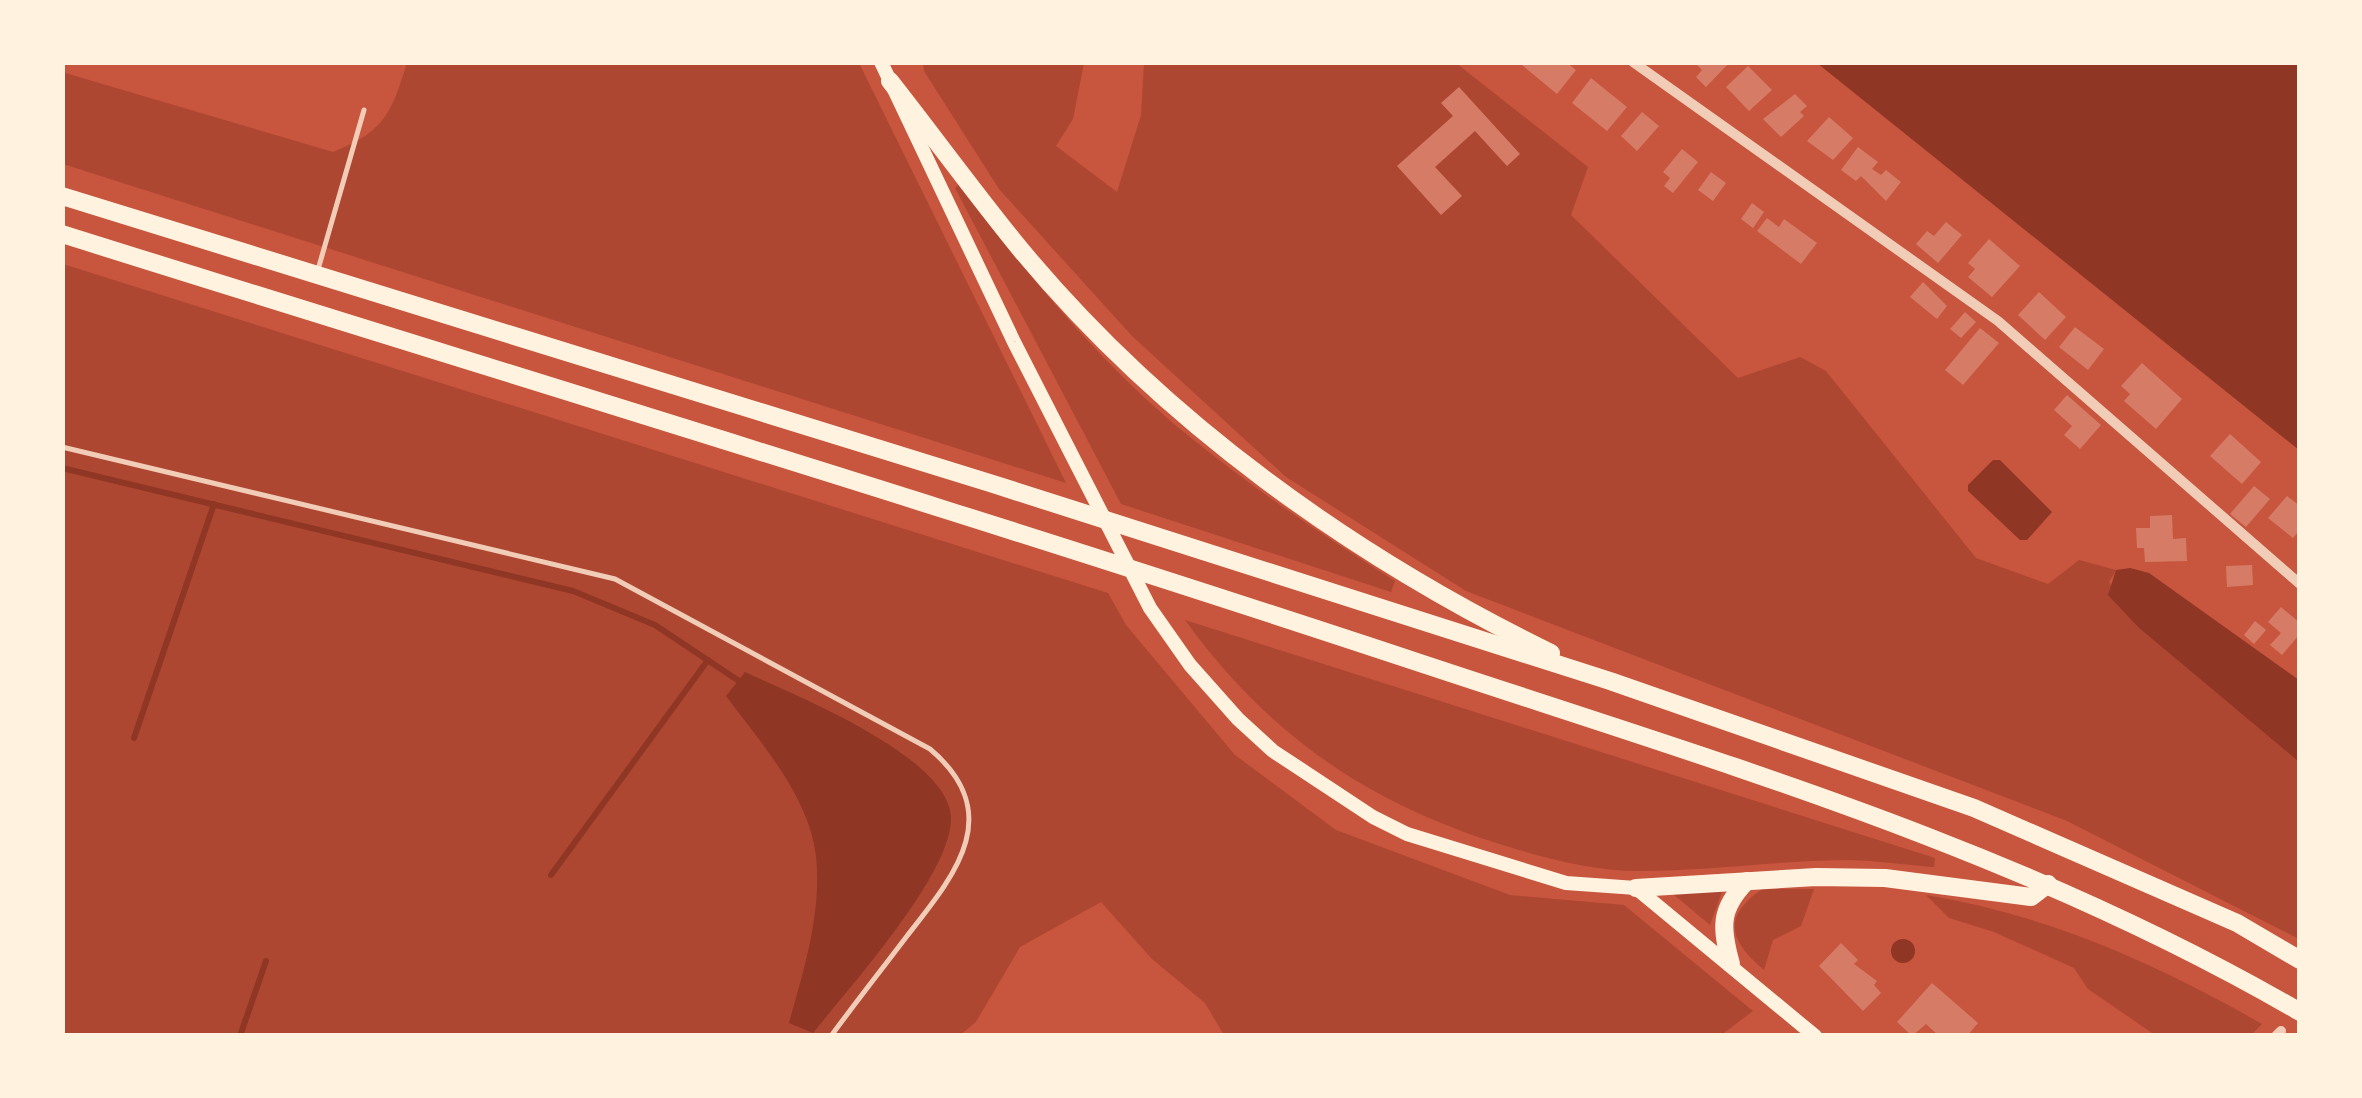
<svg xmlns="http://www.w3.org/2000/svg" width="2362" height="1098" font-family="Rubik,sans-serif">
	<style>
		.green { fill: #ae4732 }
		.water { fill: #8f3625 }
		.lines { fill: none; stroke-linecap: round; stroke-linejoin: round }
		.stream { stroke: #8f3625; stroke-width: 6 }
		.building { fill: #d67c66 }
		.service { stroke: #f1ccb7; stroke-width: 5 }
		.minor { stroke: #f1ccb7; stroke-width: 10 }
		.secondary { stroke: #fff3e0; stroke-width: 14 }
		.motorway { stroke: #fff3e0; stroke-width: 18 }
	</style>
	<rect width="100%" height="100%" fill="#c8553d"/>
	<g class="green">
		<path d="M407,63H859L1066,483L63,164L62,72L333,152C385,131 391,114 407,63Z"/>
		<polygon points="923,63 1084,63 1073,119 1056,146 1117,192 1141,115 1144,63 1456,63 1588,167 1571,215 1738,378 1800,357 1826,371 1976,558 2048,584 2079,560 2116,570 2109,582 2139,628 2299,762 2299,939 2067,821 1466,591 1286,477 1132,336 999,189 924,71"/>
		<path d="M959,185C1028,275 1102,366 1190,437C1255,490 1324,536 1395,581L1391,592L1121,504L955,188Z"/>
		<polygon points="63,264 1108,593 1126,625 1235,755 1336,830 1510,895 1624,905 1753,1011 1720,1036 1224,1035 1205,1003 1152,959 1101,902 1020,947 976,1022 960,1035 63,1035"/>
		<path d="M1185,620L1935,858L1934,867C1904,865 1873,860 1844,860C1775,861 1707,871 1639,871C1595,871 1548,859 1506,846C1369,804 1269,736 1185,620Z"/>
		<polygon points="1723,889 1710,925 1673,894"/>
		<path d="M1762,889H1814L1801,926L1773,940L1764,970C1730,941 1721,918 1762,889Z"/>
		<path d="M1926,895C2047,915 2156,963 2262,1024L2251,1035H2155L2088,989L2074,968L1994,932L1949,918Z"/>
	</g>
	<g class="water">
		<polygon points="1817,63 2299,63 2299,450"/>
		<polygon points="1993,460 2000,460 2052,512 2027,540 2020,540 1968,491 1968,485"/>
		<polygon points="2130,568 2149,573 2299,680 2299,762 2139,628 2108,595 2116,570"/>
		<path d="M745,672C795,695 948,756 951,817C953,873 849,988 813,1033L789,1023C804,970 822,912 816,856C809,796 760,742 726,696Z"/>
		<circle cx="1903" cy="951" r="12"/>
	</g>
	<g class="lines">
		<g class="stream">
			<polyline points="62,468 573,591 655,625 742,683"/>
			<polyline points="134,738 214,504"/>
			<polyline points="551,875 708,660"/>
			<polyline points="240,1036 266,961"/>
		</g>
	</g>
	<g class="building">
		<polygon points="1525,62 1566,62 1576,70 1557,94 1522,65"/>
		<polygon points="1694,62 1730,62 1706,87 1696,77 1702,70"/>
		<polygon points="1748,66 1772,90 1749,111 1726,87"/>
		<polygon points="1591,78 1627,107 1607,131 1572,103"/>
		<polygon points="1459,87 1520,154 1507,166 1475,131 1435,167 1462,196 1441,215 1397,166 1453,116 1441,103"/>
		<polygon points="1795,94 1807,106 1800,112 1804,116 1781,137 1763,119"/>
		<polygon points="1642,112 1659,126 1637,151 1621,136"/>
		<polygon points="1829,117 1853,138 1833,160 1807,141"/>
		<polygon points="1858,147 1878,162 1872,169 1881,175 1886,170 1901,182 1886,201 1861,176 1856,181 1841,170"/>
		<polygon points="1682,149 1698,162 1673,193 1664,186 1670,178 1663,172"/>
		<polygon points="1711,172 1726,183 1713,201 1698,190"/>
		<polygon points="1752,203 1764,212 1753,228 1741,219"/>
		<polygon points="1767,218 1779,227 1784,219 1817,243 1801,264 1757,231"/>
		<polygon points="1946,222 1962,235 1938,263 1916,244 1927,231 1934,236"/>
		<polygon points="1989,239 2020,266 1992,297 1968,277 1975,269 1968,263"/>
		<polygon points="1923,282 1947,306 1937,319 1910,297"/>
		<polygon points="2039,292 2066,317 2045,340 2018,315"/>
		<polygon points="1965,312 1976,322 1961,338 1950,329"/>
		<polygon points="2075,327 2104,349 2088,370 2059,347"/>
		<polygon points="1980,328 1999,343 1963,385 1945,370"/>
		<polygon points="2142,363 2182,399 2156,429 2124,401 2130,394 2121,386"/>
		<polygon points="2067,395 2101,425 2080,449 2064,435 2072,426 2054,410"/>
		<polygon points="2230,434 2261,462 2242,484 2210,456"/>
		<polygon points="2254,486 2270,499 2246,527 2230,514"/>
		<polygon points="2287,496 2300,506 2300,530 2293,538 2268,518"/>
		<polygon points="2172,515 2173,539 2186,538 2187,561 2145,562 2144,548 2137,548 2136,528 2150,528 2150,516"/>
		<polygon points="2252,565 2253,585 2227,587 2226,566"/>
		<polygon points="2281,607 2300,623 2300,634 2282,655 2270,645 2281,633 2268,622"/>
		<polygon points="2255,621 2266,630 2254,644 2244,635"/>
		<polygon points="1841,943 1858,960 1854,964 1877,981 1874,985 1881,993 1863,1011 1819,966"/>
		<polygon points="1932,983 1978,1023 1967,1036 1939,1036 1926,1024 1912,1036 1897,1022"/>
	</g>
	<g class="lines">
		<g class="service">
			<polyline points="317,273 364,110"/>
			<path d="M62,447L615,579L930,749C1007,814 954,876 907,936C882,969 856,1002 831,1036"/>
		</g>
		<g class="minor">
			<polyline points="1633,62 1998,321 2300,584"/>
			<polyline points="2276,1036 2281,1031"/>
		</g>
		<polyline class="secondary" points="881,62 1014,342 1150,608 1190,665 1238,719 1273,751 1373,817 1407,834 1566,883 1636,888 1815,1036"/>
		<g class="motorway">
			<path d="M890,81C934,137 976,195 1021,250C1163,421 1352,556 1551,653"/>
			<polyline points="62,196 993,484 1610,681 1974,808 2237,923 2300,960"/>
			<path d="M62,234C517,377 974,515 1426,665C1728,765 2023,851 2300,1012"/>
			<polyline points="1636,888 1816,877 1885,878 2031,897 2048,884"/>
			<path d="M1731,964C1721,928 1719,909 1747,881"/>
		</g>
	</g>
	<rect width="2362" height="1098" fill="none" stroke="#fff3e0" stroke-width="130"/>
</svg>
